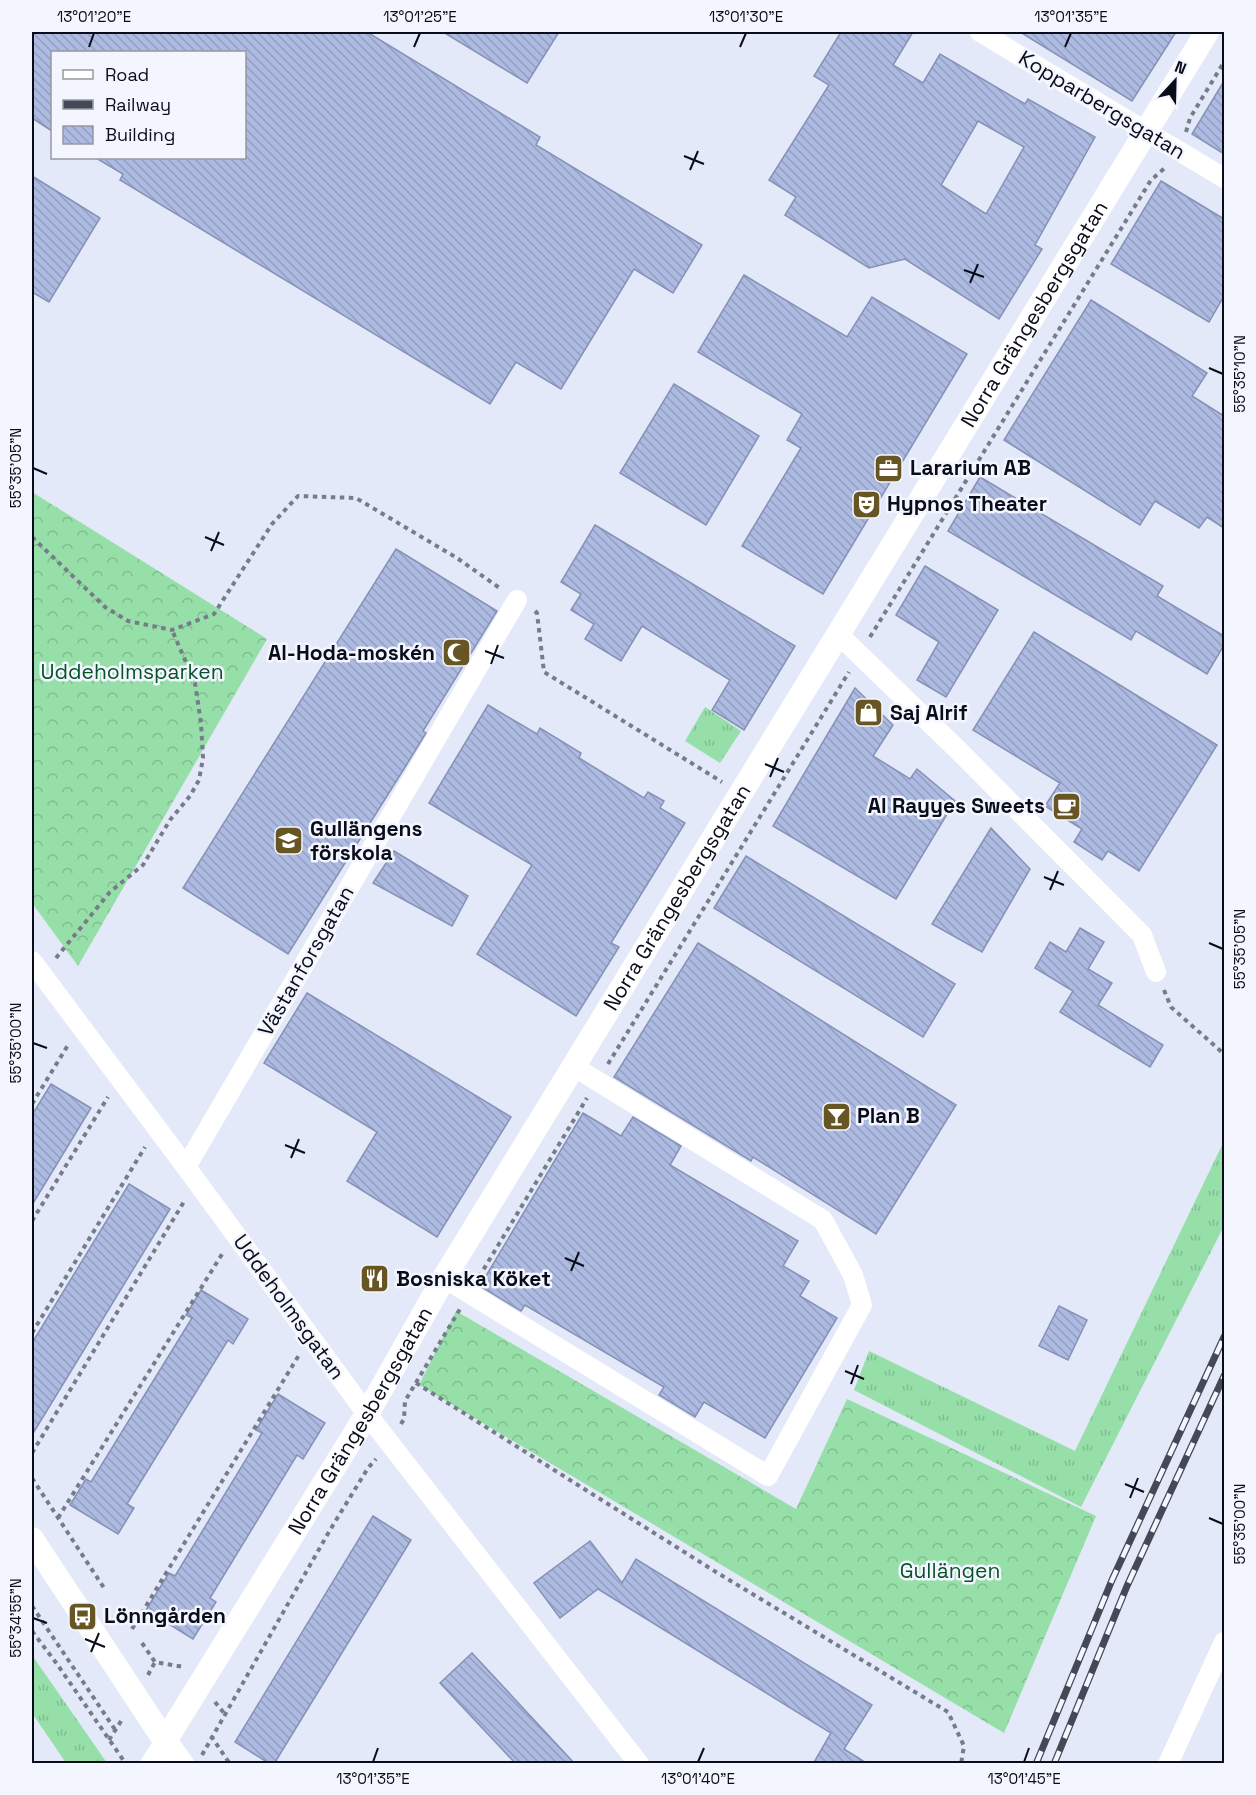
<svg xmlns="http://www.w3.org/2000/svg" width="1256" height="1795" font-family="'Space Grotesk',sans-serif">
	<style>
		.grass { fill: url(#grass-tufts) }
		.forest { fill: url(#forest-crowns) }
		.building { fill: url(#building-back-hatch); stroke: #8591b6; stroke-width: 1.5; fill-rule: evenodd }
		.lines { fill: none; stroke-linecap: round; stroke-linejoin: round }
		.path { stroke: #777c8a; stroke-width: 4; stroke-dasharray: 4.5 4.5; stroke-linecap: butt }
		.minor { stroke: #fff; stroke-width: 20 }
		.tertiary { stroke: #fff; stroke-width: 24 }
		.rail-casing { stroke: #454957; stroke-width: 7 }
		.rail { stroke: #f4f6ff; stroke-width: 4.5; stroke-dasharray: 14; stroke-linecap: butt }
		.ticks { fill: none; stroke: #090c19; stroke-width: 2 }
		.labels { text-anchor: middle; stroke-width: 5; stroke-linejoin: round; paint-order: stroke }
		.street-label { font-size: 21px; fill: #090c19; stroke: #f4f6ff }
		.poi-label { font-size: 21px; font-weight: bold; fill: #090c19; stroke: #f4f6ff; text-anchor: start }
		.park-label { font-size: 21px; fill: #055427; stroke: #f4f6ff }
		.neatline { fill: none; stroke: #090c19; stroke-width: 2 }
		.ticks-label { font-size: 15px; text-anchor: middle; fill: #090c19 }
	</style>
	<defs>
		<pattern id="grass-tufts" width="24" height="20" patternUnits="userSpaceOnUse" patternTransform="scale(1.5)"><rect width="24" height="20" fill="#96dfa8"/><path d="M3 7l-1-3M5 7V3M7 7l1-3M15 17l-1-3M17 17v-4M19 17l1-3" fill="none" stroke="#80be90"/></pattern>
		<pattern id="forest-crowns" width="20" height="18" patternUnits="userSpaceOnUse" patternTransform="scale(1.5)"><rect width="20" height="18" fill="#96dfa8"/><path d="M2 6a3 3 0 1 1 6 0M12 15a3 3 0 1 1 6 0" fill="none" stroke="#80be90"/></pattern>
		<pattern id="building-back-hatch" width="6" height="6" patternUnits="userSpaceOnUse" patternTransform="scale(1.5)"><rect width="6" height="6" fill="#adbae1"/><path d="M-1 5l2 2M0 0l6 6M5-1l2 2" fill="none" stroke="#949fc0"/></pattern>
	</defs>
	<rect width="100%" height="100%" fill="#e3e9f9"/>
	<g class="grass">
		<polygon points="705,707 741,731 720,763 685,741"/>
		<polygon points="1224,1141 1224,1226 1081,1507 854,1390 869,1351 1075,1451"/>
		<polygon points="32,1655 107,1763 66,1763 32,1713"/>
	</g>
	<g class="forest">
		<polygon points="32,492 267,639 78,966 32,903"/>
		<polygon points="456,1311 796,1509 847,1399 1096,1516 1004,1733 419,1385"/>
	</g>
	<g class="building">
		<polygon points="32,32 367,32 540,137 536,145 702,245 673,293 634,269 561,389 516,362 490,404 120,180 123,174 96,158 244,158 244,52 52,52 52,131 32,118"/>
		<polygon points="443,32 559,32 527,83"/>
		<path d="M841,32H913L893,65L923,83L940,54L1025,104L1028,99L1095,137L1035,245L1042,249L999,319L905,259L869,268L785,215L796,197L769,180L829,85L814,76ZM978,121L1024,147L986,214L941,185Z"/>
		<polygon points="1020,32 1176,32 1132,101"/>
		<polygon points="1224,81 1224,154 1192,134"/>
		<polygon points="32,176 100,218 49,302 32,292"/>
		<polygon points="1161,181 1224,219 1224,296 1209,322 1111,264"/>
		<polygon points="744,275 847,337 872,297 967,354 823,594 742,546 801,448 787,440 802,414 698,352"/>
		<polygon points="1091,300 1207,373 1192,396 1224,416 1224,528 1207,517 1199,528 1155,501 1140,525 1004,440"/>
		<polygon points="674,384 759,436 706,525 620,473"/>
		<polygon points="980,477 1163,586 1157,596 1224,636 1224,645 1207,674 1136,631 1131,640 948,531"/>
		<polygon points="595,525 795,646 744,730 712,710 730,680 642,626 621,661 585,639 594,624 571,610 581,594 561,582"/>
		<polygon points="396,549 497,611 423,731 426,733 407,764 288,954 183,888"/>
		<polygon points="925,566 998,610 946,697 917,680 939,642 896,615"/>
		<polygon points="1034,632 1217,745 1139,871 1108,851 1102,860 1074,842 1082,829 1045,806 1060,783 973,730"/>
		<polygon points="855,688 893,725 873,756 910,779 917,769 955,801 896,899 773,826"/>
		<polygon points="488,705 537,734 540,728 581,753 579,758 644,798 648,792 664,801 660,808 685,823 611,943 619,947 576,1016 477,954 532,865 429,803"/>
		<polygon points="991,828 1030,869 982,952 932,924"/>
		<polygon points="394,851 468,896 452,926 373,883"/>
		<polygon points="746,856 955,984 923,1037 714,908"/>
		<polygon points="1080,928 1104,942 1088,969 1112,983 1098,1005 1163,1045 1150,1067 1060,1012 1073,991 1035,968 1050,942 1066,952"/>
		<polygon points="698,943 956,1105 876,1234 753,1157 751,1161 614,1077"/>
		<polygon points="307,993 511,1117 437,1237 347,1181 377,1132 264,1063"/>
		<polygon points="51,1084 91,1108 32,1205 32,1115"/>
		<polygon points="583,1113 621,1136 633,1117 681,1146 670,1165 798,1241 783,1266 809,1281 800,1296 837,1318 765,1438 704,1402 695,1417 659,1395 664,1387 525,1305 521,1311 480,1286"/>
		<polygon points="129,1184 170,1209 32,1435 32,1343"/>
		<polygon points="201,1290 248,1319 233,1344 228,1340 127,1504 134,1508 118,1534 70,1505 86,1479 91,1482 192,1318 186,1315"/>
		<polygon points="1059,1306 1087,1320 1068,1360 1039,1346"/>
		<polygon points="278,1394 325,1423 303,1459 297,1455 210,1598 216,1602 193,1639 146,1610 169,1573 175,1576 262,1433 256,1430"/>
		<polygon points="373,1516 411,1540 274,1764 270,1764 235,1742"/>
		<polygon points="590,1541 622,1583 636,1559 872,1705 844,1749 868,1764 813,1764 831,1733 598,1589 560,1618 534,1583"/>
		<polygon points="472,1653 575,1764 516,1764 440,1683"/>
	</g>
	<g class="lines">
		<g class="path">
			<polyline points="1186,132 1190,118 1224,62"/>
			<polyline points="32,537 105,607 128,621 172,630 214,614 272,524 298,496 356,498 457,558 501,589"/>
			<polyline points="535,611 537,613 544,672 722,782"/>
			<polyline points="870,637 1151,180 1166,167"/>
			<polyline points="56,958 110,892 143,865 170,820 190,796 199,780 203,758 201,723 195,683 172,630"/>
			<polyline points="1164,990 1171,1007 1224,1054"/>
			<polyline points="608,1064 849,672"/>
			<polyline points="32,1104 68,1045"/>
			<polyline points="32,1221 108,1097"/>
			<polyline points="479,1277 587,1098"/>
			<polyline points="32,1333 145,1147"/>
			<polyline points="416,1383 716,1572 948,1712 964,1746 961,1764"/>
			<polyline points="401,1424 404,1419 405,1401 460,1309"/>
			<polyline points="32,1453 185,1200"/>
			<polyline points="32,1478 104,1588"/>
			<polyline points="58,1518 224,1251"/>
			<polyline points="32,1606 116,1731"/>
			<polyline points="132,1629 299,1355"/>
			<polyline points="32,1631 57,1664 126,1764"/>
			<polyline points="142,1643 155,1662 184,1667"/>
			<polyline points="148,1675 155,1662"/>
			<polyline points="215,1702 224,1713"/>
			<polyline points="211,1736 230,1764"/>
			<polyline points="109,1740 123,1718"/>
			<polyline points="202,1755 330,1530 368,1468 376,1459"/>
		</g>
		<g class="minor">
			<polyline points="980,32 1224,178"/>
			<polyline points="838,634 958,750 1142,935 1156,972"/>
			<polyline points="32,961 186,1167 367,1414 639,1764"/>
			<polyline points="186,1167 517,600"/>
			<polyline points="444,1278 768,1476 862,1305 853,1275 823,1220 573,1066"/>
			<polyline points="150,1764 165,1741"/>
			<polyline points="1168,1764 1224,1642"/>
		</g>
		<g class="tertiary">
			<polyline points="32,1539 165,1741 182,1764"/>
			<path id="s1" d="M165,1741L367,1414L444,1278L1207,32"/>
		</g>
		<defs>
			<g id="rail">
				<polyline points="1036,1764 1112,1580 1224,1337"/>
				<polyline points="1054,1764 1127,1586 1224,1376"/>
			</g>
		</defs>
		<use href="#rail" class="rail-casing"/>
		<use href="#rail" class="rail"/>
	</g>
	<path class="ticks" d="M89,47L94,33M414,47L420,33M740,47L746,33M1065,47L1071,33M684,156L704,164M690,170L698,151M964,270L984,277M970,283L978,264M1209,368L1223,374M33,468L47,474M205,537L224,545M211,551L219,532M485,651L504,658M491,664L498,645M765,764L784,772M770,777L778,758M1044,877L1064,885M1050,890L1058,871M1209,943L1223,949M33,1043L47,1048M285,1145L305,1153M291,1158L299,1139M565,1258L584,1266M571,1271L579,1252M845,1371L864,1379M851,1384L858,1365M1125,1484L1144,1492M1130,1498L1138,1478M1209,1518L1223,1524M33,1618L47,1623M85,1639L105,1647M91,1652L99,1633M373,1762L378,1748M698,1762L704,1748M1024,1762L1029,1748"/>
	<defs>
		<symbol id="office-square" viewBox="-11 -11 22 22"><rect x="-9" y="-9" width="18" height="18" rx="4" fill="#675624" stroke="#f4f6ff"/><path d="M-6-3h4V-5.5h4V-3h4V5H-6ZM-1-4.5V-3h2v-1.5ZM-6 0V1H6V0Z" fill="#fff"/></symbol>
		<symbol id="theatre-square" viewBox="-11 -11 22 22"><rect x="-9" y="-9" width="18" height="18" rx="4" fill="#675624" stroke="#f4f6ff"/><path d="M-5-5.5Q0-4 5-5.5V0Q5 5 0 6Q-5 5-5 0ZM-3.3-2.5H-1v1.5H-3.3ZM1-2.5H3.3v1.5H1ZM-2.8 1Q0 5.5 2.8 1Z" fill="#fff"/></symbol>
		<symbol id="mosque-square" viewBox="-11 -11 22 22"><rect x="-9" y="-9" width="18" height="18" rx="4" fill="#675624" stroke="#f4f6ff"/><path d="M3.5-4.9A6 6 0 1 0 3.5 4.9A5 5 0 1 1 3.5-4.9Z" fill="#fff"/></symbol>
		<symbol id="shop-square" viewBox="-11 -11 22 22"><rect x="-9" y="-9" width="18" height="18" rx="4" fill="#675624" stroke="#f4f6ff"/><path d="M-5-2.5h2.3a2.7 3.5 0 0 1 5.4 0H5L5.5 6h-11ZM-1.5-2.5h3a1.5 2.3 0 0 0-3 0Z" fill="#fff"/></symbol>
		<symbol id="cafe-square" viewBox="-11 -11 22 22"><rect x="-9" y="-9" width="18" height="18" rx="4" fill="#675624" stroke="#f4f6ff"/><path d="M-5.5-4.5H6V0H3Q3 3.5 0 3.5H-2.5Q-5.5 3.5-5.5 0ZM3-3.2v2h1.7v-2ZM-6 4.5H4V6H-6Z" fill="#fff"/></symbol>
		<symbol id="school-square" viewBox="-11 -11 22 22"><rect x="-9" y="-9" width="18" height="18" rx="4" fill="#675624" stroke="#f4f6ff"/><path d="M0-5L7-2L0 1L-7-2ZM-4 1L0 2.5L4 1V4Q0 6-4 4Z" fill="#fff"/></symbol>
		<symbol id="bar-square" viewBox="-11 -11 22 22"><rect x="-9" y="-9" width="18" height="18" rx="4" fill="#675624" stroke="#f4f6ff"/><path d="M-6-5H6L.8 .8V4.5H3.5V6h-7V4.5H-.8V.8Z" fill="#fff"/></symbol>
		<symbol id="restaurant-square" viewBox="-11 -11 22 22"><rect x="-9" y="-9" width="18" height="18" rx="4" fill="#675624" stroke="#f4f6ff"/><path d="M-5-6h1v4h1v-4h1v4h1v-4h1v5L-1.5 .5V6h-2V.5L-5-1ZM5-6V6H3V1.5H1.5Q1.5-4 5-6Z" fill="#fff"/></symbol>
		<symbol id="bus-square" viewBox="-11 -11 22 22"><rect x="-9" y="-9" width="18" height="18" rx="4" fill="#675624" stroke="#f4f6ff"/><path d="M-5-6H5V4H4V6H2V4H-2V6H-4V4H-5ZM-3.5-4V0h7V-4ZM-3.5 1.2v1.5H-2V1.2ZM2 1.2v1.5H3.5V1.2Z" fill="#fff"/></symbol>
	</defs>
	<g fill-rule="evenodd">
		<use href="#office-square" x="872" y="452" width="33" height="33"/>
		<use href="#theatre-square" x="850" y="488" width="33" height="33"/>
		<use href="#mosque-square" x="440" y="636" width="33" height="33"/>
		<use href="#shop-square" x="852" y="696" width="33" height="33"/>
		<use href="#cafe-square" x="1050" y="790" width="33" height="33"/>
		<use href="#school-square" x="272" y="824" width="33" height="33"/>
		<use href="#bar-square" x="820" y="1100" width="33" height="33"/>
		<use href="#restaurant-square" x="358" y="1262" width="33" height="33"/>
		<use href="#bus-square" x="66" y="1600" width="33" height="33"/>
	</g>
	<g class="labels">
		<g class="street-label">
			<text transform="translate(1102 105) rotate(31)" y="7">Kopparbergsgatan</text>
			<text dy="7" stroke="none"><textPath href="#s1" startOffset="1671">Norra Grängesbergsgatan</textPath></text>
			<text dy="7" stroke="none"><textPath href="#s1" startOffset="987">Norra Grängesbergsgatan</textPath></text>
			<text transform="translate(306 961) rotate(-60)" y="7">Västanforsgatan</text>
			<text transform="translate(289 1307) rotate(54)" y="7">Uddeholmsgatan</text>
			<text dy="7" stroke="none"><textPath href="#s1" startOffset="375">Norra Grängesbergsgatan</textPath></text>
		</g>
		<g class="poi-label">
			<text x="910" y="475">Lararium AB</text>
			<text x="887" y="511">Hypnos Theater</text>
			<text x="435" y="660" text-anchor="end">Al-Hoda-moskén</text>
			<text x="890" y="720">Saj Alrif</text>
			<text x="1045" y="813" text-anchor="end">Al Rayyes Sweets</text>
			<text x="310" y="836">Gullängens<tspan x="310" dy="24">förskola</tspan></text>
			<text x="857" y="1123">Plan B</text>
			<text x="396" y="1286">Bosniska Köket</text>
			<text x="104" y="1623">Lönngården</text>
		</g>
		<g class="park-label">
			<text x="132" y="679">Uddeholmsparken</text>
			<text x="950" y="1578">Gullängen</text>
		</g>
	</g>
	<rect width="1256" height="1795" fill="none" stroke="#f4f6ff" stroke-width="66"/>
	<rect x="51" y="51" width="195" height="108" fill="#f4f6ff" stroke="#9698a3" stroke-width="1.5"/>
	<rect x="63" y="70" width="30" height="9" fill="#ffffff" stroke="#9698a3" stroke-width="1.5"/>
	<text x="105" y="81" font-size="18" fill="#090c19">Road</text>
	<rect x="63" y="100" width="30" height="9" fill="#454957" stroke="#9698a3" stroke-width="1.5"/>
	<text x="105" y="111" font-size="18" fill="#090c19">Railway</text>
	<rect x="63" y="126" width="30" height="18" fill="url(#building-back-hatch)" stroke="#9698a3" stroke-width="1.5"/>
	<text x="105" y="141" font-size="18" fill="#090c19">Building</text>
	<g transform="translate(1175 81) rotate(22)" stroke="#f4f6ff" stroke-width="4.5" paint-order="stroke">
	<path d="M0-4.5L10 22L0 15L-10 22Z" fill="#090c19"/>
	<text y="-9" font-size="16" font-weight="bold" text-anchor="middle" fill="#090c19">N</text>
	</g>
	<rect x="33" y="33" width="1190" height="1729" class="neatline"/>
	<g class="ticks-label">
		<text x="94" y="22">13°01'20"E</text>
		<text x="420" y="22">13°01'25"E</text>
		<text x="746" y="22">13°01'30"E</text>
		<text x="1071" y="22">13°01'35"E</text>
		<text transform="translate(1240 374) rotate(-90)" y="5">55°35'10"N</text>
		<text transform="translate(16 468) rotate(-90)" y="5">55°35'05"N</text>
		<text transform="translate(1240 949) rotate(-90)" y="5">55°35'05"N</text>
		<text transform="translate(16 1043) rotate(-90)" y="5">55°35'00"N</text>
		<text transform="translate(1240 1524) rotate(-90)" y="5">55°35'00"N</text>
		<text transform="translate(16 1618) rotate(-90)" y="5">55°34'55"N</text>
		<text x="373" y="1784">13°01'35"E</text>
		<text x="698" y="1784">13°01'40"E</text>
		<text x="1024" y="1784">13°01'45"E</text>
	</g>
</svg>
